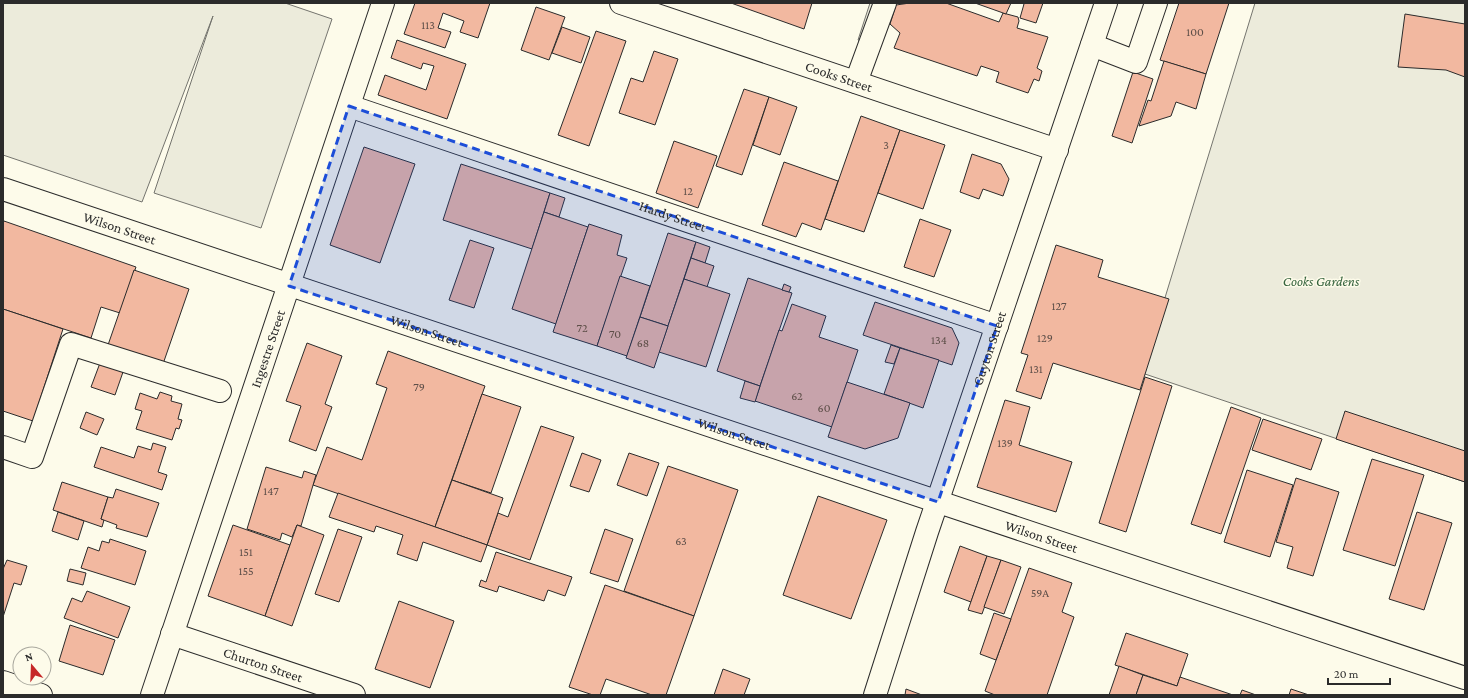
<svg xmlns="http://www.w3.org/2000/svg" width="1468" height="698" font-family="'Crimson Pro',serif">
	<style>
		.green { fill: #ecebdb; stroke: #74746e }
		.building { fill: #f2b8a0; stroke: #2b2b2b }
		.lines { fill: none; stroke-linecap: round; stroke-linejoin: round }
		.minor-casing { stroke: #2b2b2b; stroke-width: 24 }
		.major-casing { stroke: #2b2b2b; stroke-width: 24 }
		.minor { stroke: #fdfbea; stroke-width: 22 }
		.major { stroke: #fdfbea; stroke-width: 22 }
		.marked { fill: #1d4ed8; fill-opacity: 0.2; stroke: #1d4ed8; stroke-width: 3; stroke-dasharray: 8 5; stroke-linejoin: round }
		.labels { text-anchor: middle; stroke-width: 3; stroke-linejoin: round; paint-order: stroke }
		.number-label { font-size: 12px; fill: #5d4e48 }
		.street-label { font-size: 14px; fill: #2b2b2b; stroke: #fdfbea }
		.park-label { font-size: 14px; font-style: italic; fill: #34623c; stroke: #fdfbea }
	</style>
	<rect width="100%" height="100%" fill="#fdfbea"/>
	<g class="green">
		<polygon points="3,3 285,3 332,19 261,228 154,193 213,16 142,202 3,155"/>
		<polygon points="870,3 876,3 863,42 858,40"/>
		<polygon points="1255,3 1465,3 1465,482 1142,373"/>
	</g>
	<g class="building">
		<polygon points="415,3 490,3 478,38 460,32 464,21 443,13 438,28 451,32 445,48 404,34"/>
		<polygon points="731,3 812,3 804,29"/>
		<polygon points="910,3 946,3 999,22 1003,13 1018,17 1019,21 1017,28 1048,37 1037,68 1042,71 1039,81 1034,79 1028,93 996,82 999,72 981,66 977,76 894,48 900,33 890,24 896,5"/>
		<polygon points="975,3 1011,3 1006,14"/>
		<polygon points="1022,3 1043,3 1036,23 1020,18 1024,4"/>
		<polygon points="1179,3 1229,3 1206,74 1160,60"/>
		<polygon points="536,7 565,17 549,60 521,50"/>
		<polygon points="1405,14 1465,24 1465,77 1446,70 1398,67"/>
		<polygon points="562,27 590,37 581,63 552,53"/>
		<polygon points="596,31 626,41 589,146 558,135"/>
		<polygon points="397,40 466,64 447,119 378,95 385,75 426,90 434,66 423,63 421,69 391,58"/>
		<polygon points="654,51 678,59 655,125 619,113 631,78 643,82"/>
		<polygon points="1164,61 1206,74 1196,109 1176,102 1171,116 1139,126 1148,100 1151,101"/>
		<polygon points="1133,72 1153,79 1132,143 1112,136"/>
		<polygon points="744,89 769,97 742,175 716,166"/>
		<polygon points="769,97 797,107 780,155 753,145"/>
		<polygon points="861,116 900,130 864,232 825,219"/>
		<polygon points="900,130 945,145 923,209 878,193"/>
		<polygon points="674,141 717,156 698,208 656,193"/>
		<polygon points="364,147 415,164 380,263 330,245"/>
		<polygon points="972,154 1001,164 1009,179 1003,196 983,189 979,199 960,192"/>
		<polygon points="784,162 838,181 821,230 802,223 796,237 762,225"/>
		<polygon points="461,164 550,193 532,249 443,220"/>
		<polygon points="550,193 565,198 559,217 544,212"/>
		<polygon points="544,212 588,227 556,324 512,309"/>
		<polygon points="920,219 951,230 934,277 904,267"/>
		<polygon points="4,221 136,267 120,313 101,307 91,338 3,309 3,224"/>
		<polygon points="589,224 622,235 617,255 627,258 597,346 553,332"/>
		<polygon points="668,233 696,242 668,326 640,317"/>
		<polygon points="470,240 494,248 474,308 449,300"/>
		<polygon points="696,242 710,247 705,263 691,258"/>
		<polygon points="1056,245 1103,260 1098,277 1169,299 1140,390 1053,363 1041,399 1016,391 1028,355 1021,353"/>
		<polygon points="691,258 714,266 707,287 684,279"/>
		<polygon points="134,270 189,289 163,364 108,345"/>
		<polygon points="620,276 650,286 627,356 597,346"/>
		<polygon points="748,278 792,293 760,386 717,371"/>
		<polygon points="684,279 730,294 706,367 659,352"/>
		<polygon points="784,284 791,287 789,292 782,290"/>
		<polygon points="875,302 952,328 959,343 952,365 863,335"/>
		<polygon points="792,304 826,316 819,337 858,350 832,427 755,401 779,330 782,331"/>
		<polygon points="3,309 63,329 33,421 3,411"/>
		<polygon points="640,317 668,326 654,368 626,358"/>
		<polygon points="307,343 342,356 325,404 332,407 316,451 289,441 301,406 286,401"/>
		<polygon points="891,345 900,348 894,364 885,362"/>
		<polygon points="900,348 939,360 923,408 884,394"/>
		<polygon points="388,351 485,386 435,527 313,485 327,447 362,460 387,388 376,384"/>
		<polygon points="100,363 123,372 115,395 91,387"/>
		<polygon points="1145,377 1172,386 1126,532 1099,523"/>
		<polygon points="745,381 760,386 755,402 740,398"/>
		<polygon points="847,382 910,403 898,438 865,449 828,437"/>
		<polygon points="160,392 172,396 171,401 182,404 178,419 182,420 179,429 176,428 172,440 136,429 142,411 135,409 140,393 157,399"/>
		<polygon points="482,394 521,407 491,493 452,480"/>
		<polygon points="1005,400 1030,407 1019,445 1072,462 1056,512 977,487"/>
		<polygon points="1231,407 1261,418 1221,534 1191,524"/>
		<polygon points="1345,411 1465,451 1465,482 1336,439"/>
		<polygon points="86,412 104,419 97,435 80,428"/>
		<polygon points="1263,419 1322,439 1311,470 1252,450"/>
		<polygon points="541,426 574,437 530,560 487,545 498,513 508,517"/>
		<polygon points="153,443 166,447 158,472 167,475 162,490 94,467 101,447 134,458 138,446 151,450"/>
		<polygon points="582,453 601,460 589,492 570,486"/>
		<polygon points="629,453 659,463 647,496 617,485"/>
		<polygon points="1372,459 1424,475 1395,566 1343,550"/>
		<polygon points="668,466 738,490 694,616 624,591"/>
		<polygon points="266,467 302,478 304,471 316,475 301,526 297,525 292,537 282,533 280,540 247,529"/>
		<polygon points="1247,470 1293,485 1270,557 1224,542"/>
		<polygon points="1296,478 1339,492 1313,576 1287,568 1293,547 1276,542"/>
		<polygon points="452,480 503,498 487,545 435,527"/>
		<polygon points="62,482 108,497 101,519 104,520 102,527 53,510"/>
		<polygon points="116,489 159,503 147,537 116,528 117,525 101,519 108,497 113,498"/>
		<polygon points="338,493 487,545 481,562 423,542 417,561 397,554 403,535 376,526 374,532 329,517"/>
		<polygon points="818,496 887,520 851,619 783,595"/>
		<polygon points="58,512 84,521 78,540 52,531"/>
		<polygon points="1417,512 1452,523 1424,610 1389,599"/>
		<polygon points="233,525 290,545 265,616 208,596"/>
		<polygon points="297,525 324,535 292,626 265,616"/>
		<polygon points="338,529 362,537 339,602 315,594"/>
		<polygon points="605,529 633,539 618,582 590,573"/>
		<polygon points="110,539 146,551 135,585 81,568 88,547 99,551 102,541 109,543"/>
		<polygon points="960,546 987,556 971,602 944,592"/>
		<polygon points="496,552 572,577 565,596 548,590 544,601 499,586 497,592 479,586 481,580 486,582"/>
		<polygon points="987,556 1001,560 982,614 968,610"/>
		<polygon points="7,560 27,566 21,585 14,583 3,617 3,569"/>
		<polygon points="1001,560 1021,567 1004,614 984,607"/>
		<polygon points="1029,568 1072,583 1062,612 1074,617 1047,695 995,695 985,691"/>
		<polygon points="70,569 86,573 83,585 67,581"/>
		<polygon points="605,585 694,616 666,695 652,695 606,679 600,695 593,695 569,687"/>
		<polygon points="87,591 130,607 118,638 64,618 72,598 82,602"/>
		<polygon points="399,601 454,621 430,688 375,669"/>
		<polygon points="994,613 1011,619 996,660 980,654"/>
		<polygon points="70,625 115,640 103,675 59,661"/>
		<polygon points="1126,633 1188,654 1177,686 1115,665"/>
		<polygon points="1119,666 1143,675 1136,695 1109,695"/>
		<polygon points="723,669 750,679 744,695 714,695"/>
		<polygon points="1143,675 1177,686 1180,677 1233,695 1136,695"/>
		<polygon points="906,689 922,695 905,695"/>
		<polygon points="1291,689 1309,695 1289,695"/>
		<polygon points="1242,690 1256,695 1240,695"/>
	</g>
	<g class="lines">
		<defs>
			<g id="minor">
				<path id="s1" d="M621,3L1057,150"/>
				<polyline points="1092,45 1136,62 1156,3"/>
				<polyline points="856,82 885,3"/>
				<path id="s2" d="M349,106L997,326"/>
				<path id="s3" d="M3,189L1465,678"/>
				<polyline points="3,447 32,457 71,344 220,391"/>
				<path id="s4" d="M172,634L354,695"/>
				<polyline points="3,682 41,695"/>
			</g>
			<g id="major">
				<path id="s5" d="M152,695L383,3"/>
				<path id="s6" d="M875,695L927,532L1106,3"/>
			</g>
		</defs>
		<use href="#minor" class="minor-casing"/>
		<use href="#major" class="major-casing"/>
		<use href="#minor" class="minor"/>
		<use href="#major" class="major"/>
	</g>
	<path class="marked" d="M349,106L997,326L938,502L289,286Z"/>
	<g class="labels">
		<g class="number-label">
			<text x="428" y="29">113</text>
			<text x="1195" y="36">100</text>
			<text x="886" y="149">3</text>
			<text x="688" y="195">12</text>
			<text x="1059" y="310">127</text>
			<text x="582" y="332">72</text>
			<text x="615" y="338">70</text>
			<text x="1045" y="342">129</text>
			<text x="939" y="344">134</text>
			<text x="643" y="347">68</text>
			<text x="1036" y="373">131</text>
			<text x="419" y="391">79</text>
			<text x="797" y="400">62</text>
			<text x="824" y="412">60</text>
			<text x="1005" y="447">139</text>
			<text x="271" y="495">147</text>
			<text x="681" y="545">63</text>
			<text x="246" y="556">151</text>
			<text x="246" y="575">155</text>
			<text x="1040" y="597">59A</text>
		</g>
		<g class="street-label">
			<text dy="5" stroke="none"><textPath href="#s1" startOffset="230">Cooks Street</textPath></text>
			<text dy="5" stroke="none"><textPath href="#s2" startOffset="342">Hardy Street</textPath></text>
			<text dy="5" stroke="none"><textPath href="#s3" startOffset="123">Wilson Street</textPath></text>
			<text dy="5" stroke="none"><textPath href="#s3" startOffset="447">Wilson Street</textPath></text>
			<text dy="5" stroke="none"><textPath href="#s5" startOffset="365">Ingestre Street</textPath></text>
			<text dy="5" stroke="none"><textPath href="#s6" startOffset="365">Guyton Street</textPath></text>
			<text dy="5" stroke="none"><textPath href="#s3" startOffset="771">Wilson Street</textPath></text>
			<text dy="5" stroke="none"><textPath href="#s3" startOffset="1095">Wilson Street</textPath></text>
			<text dy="5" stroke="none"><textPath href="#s4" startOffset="96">Churton Street</textPath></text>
		</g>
		<g class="park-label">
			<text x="1321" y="286">Cooks Gardens</text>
		</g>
	</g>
	<rect width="1468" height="698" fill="none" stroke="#2b2b2b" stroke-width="8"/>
	<g transform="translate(32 666) rotate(341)"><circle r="19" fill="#fdfbea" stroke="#a9a89e"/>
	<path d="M0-3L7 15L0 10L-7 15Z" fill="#c62828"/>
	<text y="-6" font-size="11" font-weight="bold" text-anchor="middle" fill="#2b2b2b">N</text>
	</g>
	<path d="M1328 678v6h62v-6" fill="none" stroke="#2b2b2b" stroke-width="2"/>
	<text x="1334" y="678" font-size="12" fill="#2b2b2b" stroke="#fdfbea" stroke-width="3" paint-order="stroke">20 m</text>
</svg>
